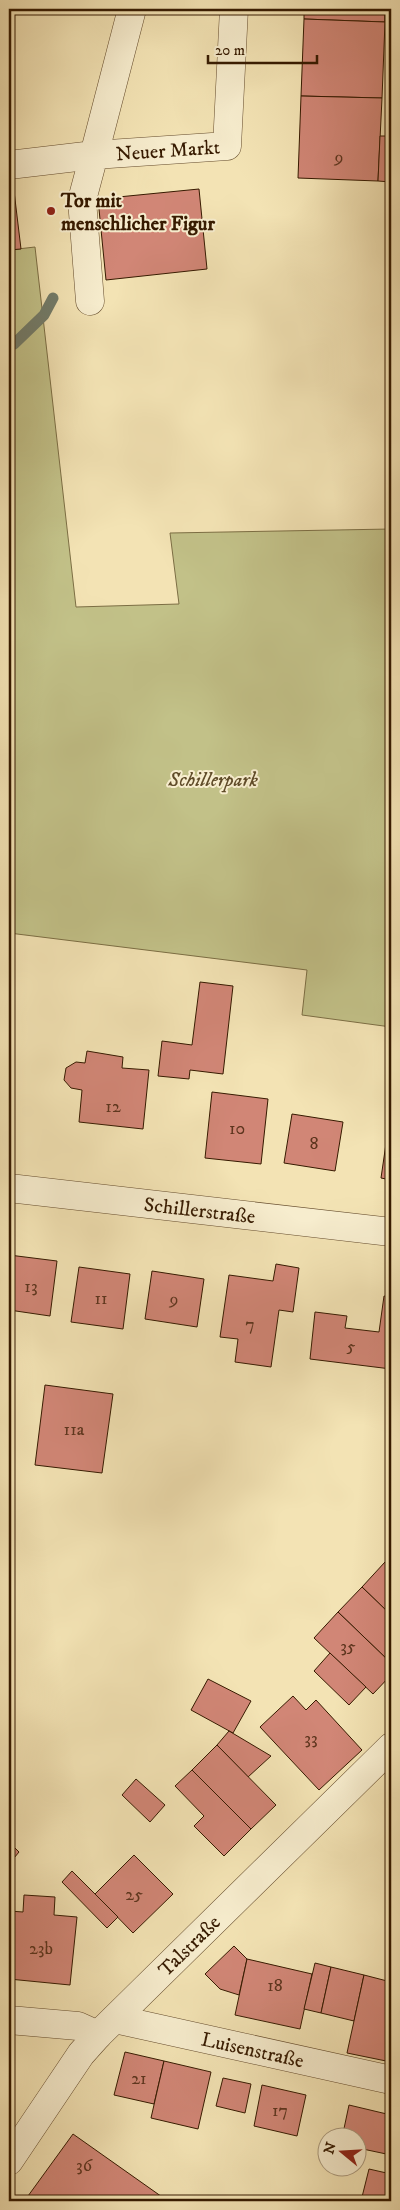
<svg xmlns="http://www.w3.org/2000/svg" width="400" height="2210" font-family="'IM FELL DW Pica',serif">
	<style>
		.green { fill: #c2c188; stroke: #7c6e44 }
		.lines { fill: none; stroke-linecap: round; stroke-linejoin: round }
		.stream { stroke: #737c6a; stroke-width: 11 }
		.building { fill: #d18676; stroke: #361a00 }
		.minor-casing { stroke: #654c2d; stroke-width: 29 }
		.minor { stroke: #f7edce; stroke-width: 28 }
		.poi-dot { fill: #8f2418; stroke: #f7edce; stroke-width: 2 }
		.labels { text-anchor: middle; stroke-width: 4; stroke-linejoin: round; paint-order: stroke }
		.number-label { font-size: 18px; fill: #5d351e }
		.street-label { font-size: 20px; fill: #361a00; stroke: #f7edce }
		.poi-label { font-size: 20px; font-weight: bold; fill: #361a00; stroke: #f7edce; text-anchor: start }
		.park-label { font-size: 20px; font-style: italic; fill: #604c29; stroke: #f7edce }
	</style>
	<rect width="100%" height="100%" fill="#f3e3b4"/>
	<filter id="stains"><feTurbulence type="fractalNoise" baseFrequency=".004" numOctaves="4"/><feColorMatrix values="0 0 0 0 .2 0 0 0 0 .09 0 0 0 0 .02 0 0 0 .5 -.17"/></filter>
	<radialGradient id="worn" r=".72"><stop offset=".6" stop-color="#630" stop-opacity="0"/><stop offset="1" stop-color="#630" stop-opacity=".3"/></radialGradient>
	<polygon class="green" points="35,247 76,607 179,604 170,533 391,529 391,1027 302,1015 307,970 9,933 9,250"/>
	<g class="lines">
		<polyline class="stream" points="14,344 44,315 53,298"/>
	</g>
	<g class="building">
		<polygon points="304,9 385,9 385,22 304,19"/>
		<rect x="385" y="9" width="6" height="13"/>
		<polygon points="304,19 385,22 382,98 301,96"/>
		<polygon points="301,96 382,98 378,181 298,178"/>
		<polygon points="380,136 391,136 391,182 378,181"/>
		<polygon points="199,189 207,269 106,280 98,199"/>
		<polygon points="14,191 21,249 9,250 9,192"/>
		<polygon points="200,982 233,986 223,1074 190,1070 189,1079 158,1076 162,1041 192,1045"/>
		<polygon points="87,1051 123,1057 122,1068 149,1070 143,1129 79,1122 82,1090 71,1088 64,1080 66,1068 76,1062 85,1063"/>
		<polygon points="212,1092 268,1099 261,1164 205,1158"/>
		<polygon points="292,1114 343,1122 335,1171 284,1163"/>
		<polygon points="389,1123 391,1123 391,1180 381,1178"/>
		<polygon points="9,1255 57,1261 50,1316 9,1310"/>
		<polygon points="276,1264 299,1268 293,1312 279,1310 271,1367 235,1362 238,1339 220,1337 229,1275 273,1281"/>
		<polygon points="79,1267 130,1274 123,1329 71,1322"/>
		<polygon points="152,1271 204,1279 197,1327 145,1319"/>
		<polygon points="384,1296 391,1297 391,1369 310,1359 315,1312 347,1316 345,1328 379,1332"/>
		<polygon points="45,1385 113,1394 102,1473 35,1465"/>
		<polygon points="385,1562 391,1568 391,1615 362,1587"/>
		<polygon points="362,1587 391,1615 391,1663 338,1612"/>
		<polygon points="338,1612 391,1663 391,1675 373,1694 314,1638"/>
		<polygon points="330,1653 366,1687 349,1705 314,1671"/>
		<polygon points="208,1679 251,1701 233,1733 191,1710"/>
		<polygon points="293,1696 306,1710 316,1700 362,1750 319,1790 260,1727"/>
		<polygon points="229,1731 271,1756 248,1777 217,1745"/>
		<polygon points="217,1745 276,1805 251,1829 192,1770"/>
		<polygon points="192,1770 251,1829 224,1856 194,1826 204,1816 175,1786"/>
		<polygon points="136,1779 165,1805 150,1822 122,1795"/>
		<polygon points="9,1842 19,1852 9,1864"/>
		<polygon points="134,1855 173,1894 133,1933 95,1894"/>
		<polygon points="72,1871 118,1917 107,1928 62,1882"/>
		<polygon points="24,1895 55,1897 54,1915 77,1917 70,1985 9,1979 9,1911 23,1912"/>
		<polygon points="234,1946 247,1959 239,1995 220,1989 205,1974"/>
		<polygon points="247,1959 312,1974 300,2029 235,2015"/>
		<polygon points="315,1963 331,1967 321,2013 304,2009"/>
		<polygon points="331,1967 364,1975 354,2021 321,2013"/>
		<polygon points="364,1975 391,1982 391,2000 388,2017 391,2018 391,2062 347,2053"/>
		<polygon points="125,2052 164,2061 154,2104 114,2095"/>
		<polygon points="164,2061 211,2072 198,2129 151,2118"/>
		<polygon points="223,2078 251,2084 245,2113 216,2106"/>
		<polygon points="262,2085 306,2095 297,2136 254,2126"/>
		<polygon points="349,2105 391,2115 391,2155 358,2148 358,2138 342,2138"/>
		<polygon points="73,2134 165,2199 164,2201 36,2201 28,2196"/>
		<polygon points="369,2169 391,2174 389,2201 361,2201"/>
	</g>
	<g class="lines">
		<defs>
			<g id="minor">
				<polyline points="9,165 94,155 132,9"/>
				<path id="s1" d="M90,301L82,200L94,155L227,146L234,9"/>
				<path id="s2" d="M9,1188L391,1232"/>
				<path id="s3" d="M115,2019L391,2080"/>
				<polyline points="9,2020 78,2026 98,2035"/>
				<path id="s4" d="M9,2161L81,2054L98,2035L391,1747"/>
			</g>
		</defs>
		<use href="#minor" class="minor-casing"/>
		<use href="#minor" class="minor"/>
	</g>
	<circle class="poi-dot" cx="51" cy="211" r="5"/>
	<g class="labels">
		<g class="number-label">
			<text x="339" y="163">9</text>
			<text x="113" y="1112">12</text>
			<text x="237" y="1134">10</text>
			<text x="314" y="1149">8</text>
			<text x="31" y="1292">13</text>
			<text x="101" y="1304">11</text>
			<text x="174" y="1305">9</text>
			<text x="250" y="1330">7</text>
			<text x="351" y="1352">5</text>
			<text x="74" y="1435">11a</text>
			<text x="348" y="1652">35</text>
			<text x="311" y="1744">33</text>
			<text x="134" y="1900">25</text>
			<text x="41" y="1954">23b</text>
			<text x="275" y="1991">18</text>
			<text x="139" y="2084">21</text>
			<text x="280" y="2116">17</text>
			<text x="84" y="2171">36</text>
		</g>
		<g class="street-label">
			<text dy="7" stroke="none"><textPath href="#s1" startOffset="222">Neuer Markt</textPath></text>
			<text dy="7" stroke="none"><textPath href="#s2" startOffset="192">Schillerstraße</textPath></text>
			<text dy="7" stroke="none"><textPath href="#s4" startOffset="282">Talstraße</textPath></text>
			<text dy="7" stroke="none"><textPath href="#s3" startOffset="141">Luisenstraße</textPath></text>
		</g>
		<g class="poi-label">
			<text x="61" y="207">Tor mit<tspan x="61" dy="23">menschlicher Figur</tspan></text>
		</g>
		<g class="park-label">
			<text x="213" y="786">Schillerpark</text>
		</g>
	</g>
	<rect width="400" height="2210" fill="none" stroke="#f3e3b4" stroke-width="30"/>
	<rect x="10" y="10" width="380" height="2190" fill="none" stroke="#361a00" stroke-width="2.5"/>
	<rect x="15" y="15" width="370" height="2180" fill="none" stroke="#361a00"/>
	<g transform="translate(342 2152) rotate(288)"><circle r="24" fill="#f7edce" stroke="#aa997c"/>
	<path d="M0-4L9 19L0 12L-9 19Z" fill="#8f2418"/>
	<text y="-8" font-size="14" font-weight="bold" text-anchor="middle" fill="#361a00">N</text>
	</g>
	<path d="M208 55v8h109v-8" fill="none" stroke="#361a00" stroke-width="2.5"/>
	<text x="215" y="55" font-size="15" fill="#361a00" stroke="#f7edce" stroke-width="4" paint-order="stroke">20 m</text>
	<rect width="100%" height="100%" filter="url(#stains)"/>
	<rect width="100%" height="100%" fill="url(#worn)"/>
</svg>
